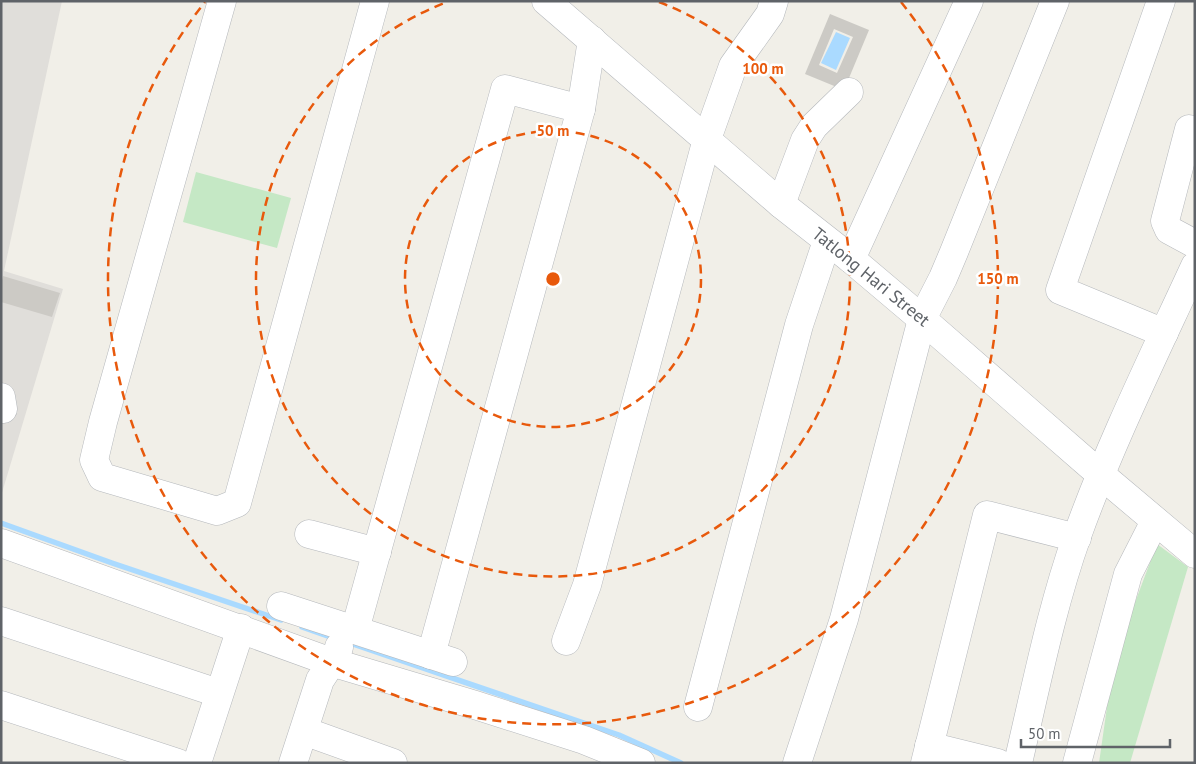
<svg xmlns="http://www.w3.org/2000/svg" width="1196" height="764" font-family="'PT Sans',sans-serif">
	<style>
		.industrial { fill: #e0deda }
		.green { fill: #c5e8c5 }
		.water { fill: #aadaff }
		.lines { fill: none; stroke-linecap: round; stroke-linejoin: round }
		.stream { stroke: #aadaff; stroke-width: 5.5 }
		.building { fill: #cccac5; fill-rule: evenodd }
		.minor-casing { stroke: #b5b8bc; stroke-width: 29 }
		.minor { stroke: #fff; stroke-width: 28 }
		.ring { fill: none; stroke: #e8590c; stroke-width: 2.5; stroke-dasharray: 9 6 }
		.labels { text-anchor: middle; stroke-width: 5; stroke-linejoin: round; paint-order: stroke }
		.street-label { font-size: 18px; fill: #5f6368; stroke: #fff }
		.centre { fill: #e8590c; stroke: #fff; stroke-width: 2.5 }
		.ring-label { font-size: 15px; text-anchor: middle; font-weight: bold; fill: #e8590c; stroke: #fff; stroke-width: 5; stroke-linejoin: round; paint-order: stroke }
	</style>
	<rect width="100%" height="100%" fill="#f1efe8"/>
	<polygon class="industrial" points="1,1 62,1 4,271 63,289 1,496"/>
	<g class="green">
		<polygon points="196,172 291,198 277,248 183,222"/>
		<polygon points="1157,544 1188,567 1130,763 1099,763 1108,700 1125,629"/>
	</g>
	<polygon class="water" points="836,32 850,38 836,70 821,63"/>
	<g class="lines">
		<g class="stream">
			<polyline points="1,523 112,563 281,620"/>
			<polyline points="302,627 336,639"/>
			<polyline points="347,642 619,735 681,763"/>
		</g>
	</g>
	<g class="building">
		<path d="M830,14L869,30L844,90L805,74ZM834,29L853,37L837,73L819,65Z"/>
		<polygon points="3,276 60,293 52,317 1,302 1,284"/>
	</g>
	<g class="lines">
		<defs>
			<g id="minor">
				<polyline points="222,1 103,422 94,460 102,477 217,511 237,503 375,1"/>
				<polyline points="546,1 781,204 851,259 922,319 1100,474 1195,554"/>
				<polyline points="1161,1 1060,290 1164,333"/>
				<polyline points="1189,129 1165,221 1169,230 1195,244"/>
				<polyline points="781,204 805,140 814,126 849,92"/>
				<polyline points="851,259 969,1"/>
				<polyline points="1,397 3,409"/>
				<polyline points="309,534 377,552"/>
				<polyline points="1,543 331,662 475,705 584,740 641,763"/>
				<polyline points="281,606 453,662"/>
				<polyline points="1,621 218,693"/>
				<polyline points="355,630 505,89 581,109"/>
				<polyline points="566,641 587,585 707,139 733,66 770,14 774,1"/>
				<polyline points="431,655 581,109 592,40"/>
				<polyline points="1,705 178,763"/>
				<polyline points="698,707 799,325 827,241"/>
				<polyline points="304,731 393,763"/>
				<polyline points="929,746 998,763"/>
				<polyline points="197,763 241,628"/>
				<polyline points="293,763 320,680 337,654 339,647"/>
				<polyline points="797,763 844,619 922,319 943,278 954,252 1055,1"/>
				<polyline points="925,763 987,515 1077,538"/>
				<path d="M1018,763C1036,687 1051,609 1077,536C1110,444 1154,355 1195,266"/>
				<polyline points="1077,763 1128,574 1155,521"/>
			</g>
		</defs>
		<use href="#minor" class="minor-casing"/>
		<use href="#minor" class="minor"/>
	</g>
	<g class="ring">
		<circle cx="553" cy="279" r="148"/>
		<path d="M659 2A297 297 0 1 1 447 2"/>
		<path d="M901 2A445 445 0 1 1 205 2"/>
	</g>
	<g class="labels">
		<g class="street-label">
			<text transform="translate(871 277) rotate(39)" y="6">Tatlong Hari Street</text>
		</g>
	</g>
	<circle cx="553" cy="279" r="8" class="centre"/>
	<g class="ring-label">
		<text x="763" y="74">100 m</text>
		<text x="553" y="136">50 m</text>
		<text x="998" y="284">150 m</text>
	</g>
	<rect width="1196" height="764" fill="none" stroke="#5f6368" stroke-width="5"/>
	<path d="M1021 739v8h149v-8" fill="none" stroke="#5f6368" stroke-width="2.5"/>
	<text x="1028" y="739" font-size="15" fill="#5f6368" stroke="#ffffff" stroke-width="4" paint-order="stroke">50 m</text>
</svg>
